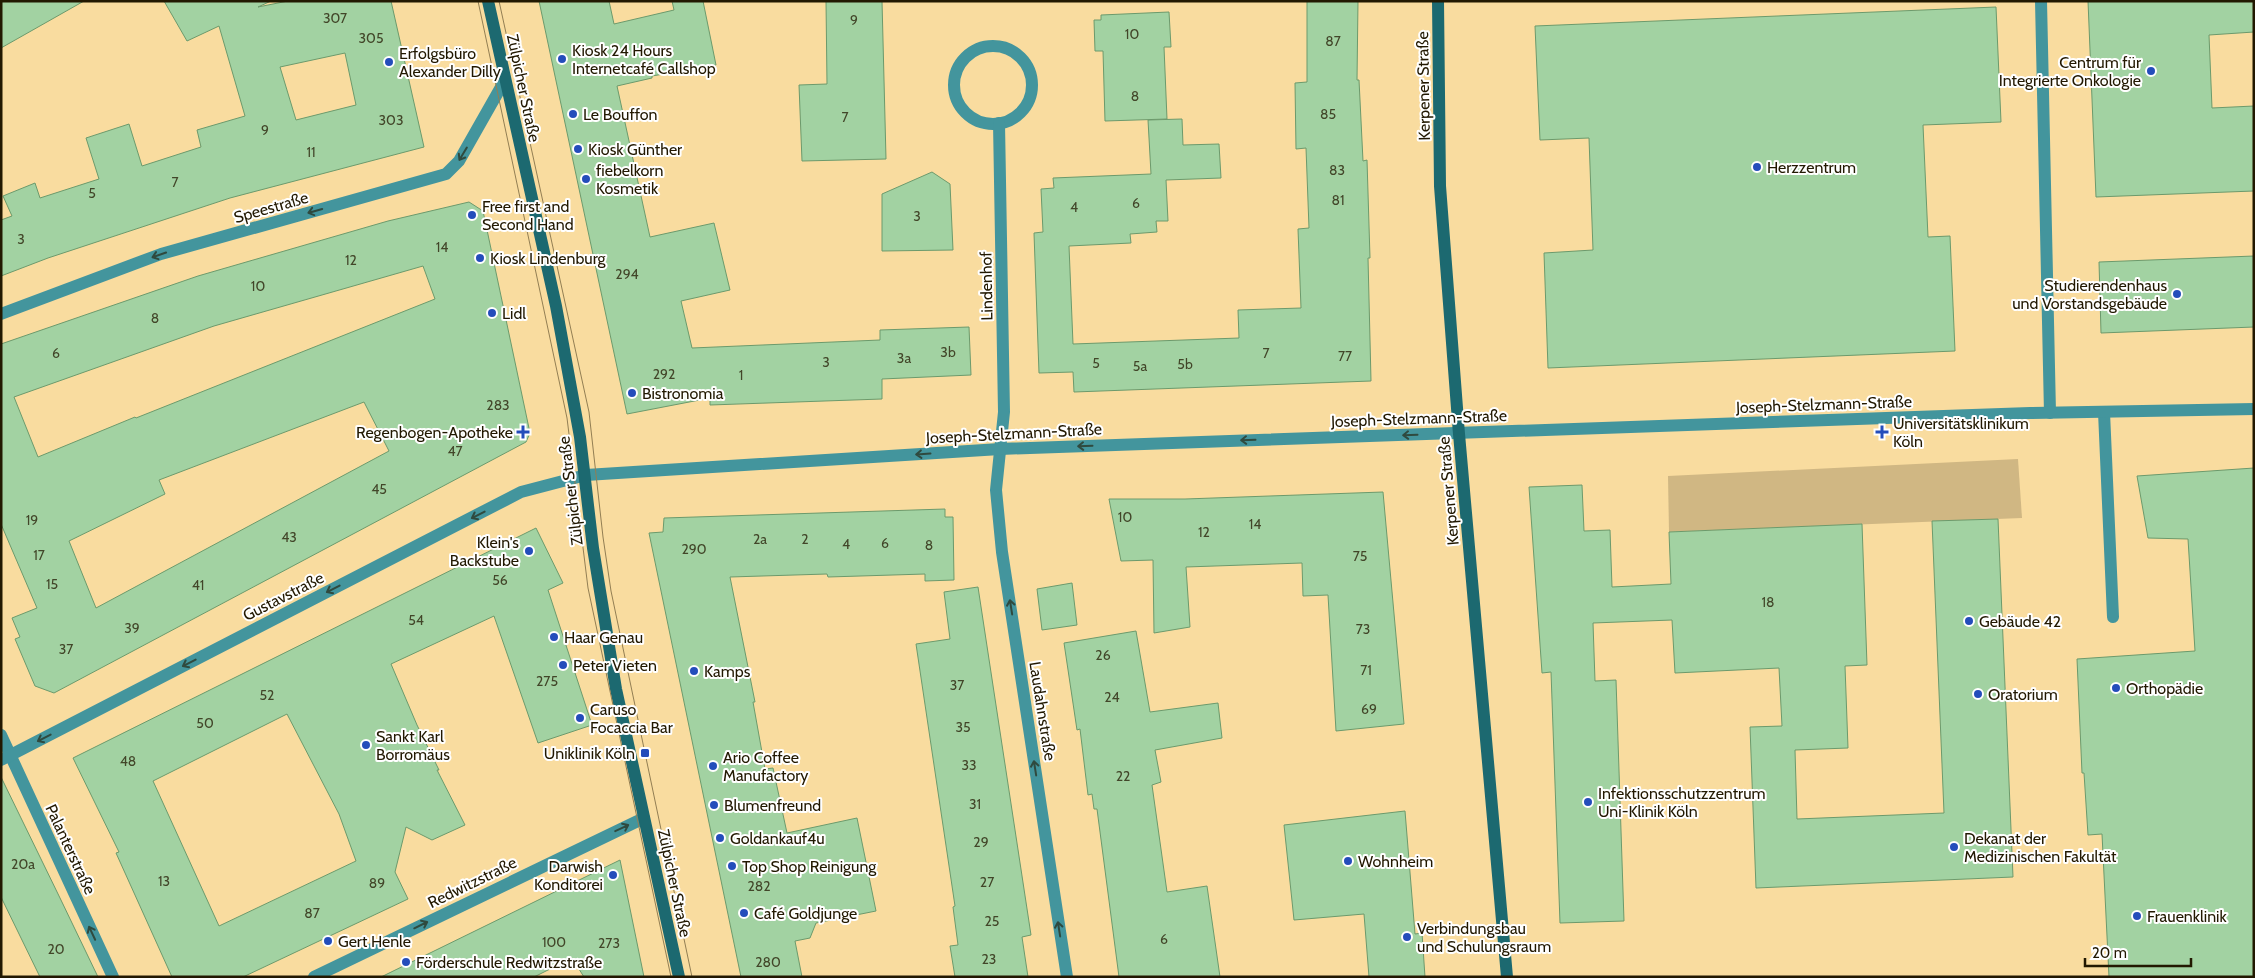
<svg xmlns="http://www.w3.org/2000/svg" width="2255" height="978" font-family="Cabin,sans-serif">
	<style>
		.green { fill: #d0b783 }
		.building { fill: #a2d2a2; stroke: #6c9a6c; fill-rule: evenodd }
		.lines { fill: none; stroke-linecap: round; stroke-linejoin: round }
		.lane { stroke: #43959d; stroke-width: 12 }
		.street { stroke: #43959d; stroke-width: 12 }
		.secondary { stroke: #1c6970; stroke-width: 12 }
		.tram { stroke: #927e53; stroke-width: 1 }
		.oneway { stroke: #2f4a3f }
		.poi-dot { fill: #244dbb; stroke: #fff; stroke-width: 2 }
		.labels { text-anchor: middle; stroke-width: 4; stroke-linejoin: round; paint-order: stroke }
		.number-label { font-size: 14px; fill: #424629 }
		.poi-label { font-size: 16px; fill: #221801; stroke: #fff; text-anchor: start }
		.street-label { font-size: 16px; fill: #221801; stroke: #fff }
	</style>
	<rect width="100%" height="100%" fill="#f9dc9f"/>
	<polygon class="green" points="2018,459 2022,518 1669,532 1668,476"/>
	<g class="building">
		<polygon points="1,1 84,1 1,48"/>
		<path d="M164,1H271L258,7L288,1H391L424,147L230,198L48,258L1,276V220L12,216L3,196L35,183L40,198L99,179L86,138L129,124L142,166L201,147L197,130L245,116L219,26L187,41ZM345,53L356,105L296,120L280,67Z"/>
		<polygon points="539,1 609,1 614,24 674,10 672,1 703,1 716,65 652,76 652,78 617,86 650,237 714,223 730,290 681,301 692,348 880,340 880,330 969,327 971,375 882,379 882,399 710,405 710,398 627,414"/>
		<polygon points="826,1 882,1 886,159 802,161 799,85 827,84"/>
		<polygon points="1307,1 1358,1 1357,80 1359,80 1363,161 1367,160 1370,258 1368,258 1371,381 1074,392 1073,372 1039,373 1034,233 1043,232 1041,189 1054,188 1053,178 1151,174 1148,120 1182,119 1183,145 1219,144 1221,178 1166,180 1168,221 1156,221 1157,232 1130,234 1131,243 1069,246 1073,344 1239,338 1238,310 1301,308 1298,229 1309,228 1306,148 1296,149 1295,83 1307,82"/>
		<polygon points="2088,1 2254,1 2254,32 2209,35 2212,108 2254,106 2254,191 2096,197"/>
		<polygon points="1996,7 2001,122 1923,125 1928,237 1950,236 1955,351 1548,368 1544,253 1593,250 1589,138 1540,140 1535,26"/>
		<polygon points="1169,12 1171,47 1164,47 1167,119 1105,121 1103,51 1095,51 1094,20 1101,20 1101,15"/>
		<polygon points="932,172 950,184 953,250 882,251 882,194"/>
		<path d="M469,202L483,211L530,433L526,442L54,693L35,686L15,639L20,637L12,618L37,608L1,524V344L198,276L388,221ZM423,266L435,299L136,418L135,417L38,457L14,397L214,326ZM364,402L389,451L96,608L69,541L165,494L159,480Z"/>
		<polygon points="2254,256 2254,327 2101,333 2099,262"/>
		<polygon points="2254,468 2254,977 2109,977 2102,834 2088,835 2084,773 2082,773 2077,659 2195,651 2188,539 2148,538 2137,476"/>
		<polygon points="1582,485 1584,531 1610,530 1612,587 1671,584 1669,532 1862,524 1867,665 1845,666 1848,748 1795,750 1797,819 1944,813 1932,521 1998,519 2013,877 1756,888 1750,727 1782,726 1779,668 1675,673 1672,620 1593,623 1595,681 1616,680 1624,921 1560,923 1551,672 1542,673 1529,487"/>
		<polygon points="1383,492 1404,724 1336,731 1328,595 1303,596 1302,563 1186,567 1190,627 1154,633 1153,560 1121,561 1109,499 1185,499"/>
		<polygon points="945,509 945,517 953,517 954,580 925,581 925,574 828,577 827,574 730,577 755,702 753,702 765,769 773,768 787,833 857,818 876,911 816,923 810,938 795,941 802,977 741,977 649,533 663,532 664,518"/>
		<path d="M536,528L563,583L548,590L592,725L538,743L494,616L391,664L417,725L439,770H437L465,825L432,840L406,827L395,872L408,899L243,977H172L116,853L119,852L73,758ZM287,714L339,814L356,861L219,926L153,781Z"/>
		<polygon points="1072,583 1077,625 1042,630 1037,589"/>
		<polygon points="978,587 1031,935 1022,937 1028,977 955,977 950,946 958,945 953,907 955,906 916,644 950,639 944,592"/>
		<polygon points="1136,631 1150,712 1218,703 1222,738 1155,750 1161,782 1152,785 1167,892 1207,886 1220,977 1119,977 1097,809 1094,809 1092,794 1088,795 1080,729 1077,730 1064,643"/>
		<polygon points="1,777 60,898 98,977 40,977 1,897"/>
		<polygon points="1405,811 1415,934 1422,933 1425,977 1369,977 1364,914 1294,920 1284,825"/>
		<polygon points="620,860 644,977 584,977 572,958 534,977 381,977"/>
	</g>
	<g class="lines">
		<g class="lane">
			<polyline points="2041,1 2050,413"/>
			<polyline points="2104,412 2113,617"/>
		</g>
		<g class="street">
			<circle cx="993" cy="85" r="39"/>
			<polyline points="999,123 1004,412 996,490 1002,552 1067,977"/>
			<polyline points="1,314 161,254 446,174 459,161 505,80"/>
			<polyline points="1,735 113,977"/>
			<polyline points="1,760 521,492 586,475 1000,449 2030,413 2254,409"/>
			<polyline points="314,977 644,818"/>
		</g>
		<g class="secondary">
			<polyline points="488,1 556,306 580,437 593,548 616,689 679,977"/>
			<polyline points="1438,1 1440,186 1459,434 1507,977"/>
		</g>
		<g class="tram">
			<polyline points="478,1 567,418 588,588 671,977"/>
			<polyline points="499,1 589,412 603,537 611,591 692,977"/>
		</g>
	</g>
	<defs><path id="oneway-shaft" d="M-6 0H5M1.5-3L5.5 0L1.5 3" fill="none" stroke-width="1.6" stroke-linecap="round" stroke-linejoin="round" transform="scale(1.25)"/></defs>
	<g class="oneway">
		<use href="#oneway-shaft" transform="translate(463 154) rotate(121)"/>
		<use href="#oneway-shaft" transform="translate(315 211) rotate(164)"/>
		<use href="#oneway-shaft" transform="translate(159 255) rotate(161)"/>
		<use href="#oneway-shaft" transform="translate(1410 435) rotate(178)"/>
		<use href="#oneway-shaft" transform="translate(1248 440) rotate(178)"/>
		<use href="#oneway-shaft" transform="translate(1085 446) rotate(178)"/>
		<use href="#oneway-shaft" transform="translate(923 454) rotate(176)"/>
		<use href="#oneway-shaft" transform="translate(478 515) rotate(153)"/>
		<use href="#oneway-shaft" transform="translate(333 589) rotate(153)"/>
		<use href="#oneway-shaft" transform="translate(1011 607) rotate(-99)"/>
		<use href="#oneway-shaft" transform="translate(189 663) rotate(153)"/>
		<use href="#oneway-shaft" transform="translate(44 738) rotate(153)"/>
		<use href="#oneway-shaft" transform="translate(1035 768) rotate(-99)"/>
		<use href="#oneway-shaft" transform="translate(622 828) rotate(-25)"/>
		<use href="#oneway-shaft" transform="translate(421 925) rotate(-26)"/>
		<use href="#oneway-shaft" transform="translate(1059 929) rotate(-99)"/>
		<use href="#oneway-shaft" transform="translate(92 933) rotate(-115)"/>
	</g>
	<g class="poi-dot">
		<circle cx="562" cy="59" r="5"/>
		<circle cx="389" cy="62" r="5"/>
		<circle cx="2151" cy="71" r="5"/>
		<circle cx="573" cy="114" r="5"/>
		<circle cx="578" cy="149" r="5"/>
		<circle cx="1757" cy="167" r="5"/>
		<circle cx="586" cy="179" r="5"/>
		<circle cx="472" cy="215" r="5"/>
		<circle cx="480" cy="258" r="5"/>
		<circle cx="2177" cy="294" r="5"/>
		<circle cx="492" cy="313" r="5"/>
		<circle cx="632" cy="393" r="5"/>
		<path d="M520.5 424.5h5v5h5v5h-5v5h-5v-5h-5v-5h5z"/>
		<path d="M1879.5 424.5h5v5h5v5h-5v5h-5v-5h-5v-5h5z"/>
		<circle cx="529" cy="551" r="5"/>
		<circle cx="1969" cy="621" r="5"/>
		<circle cx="554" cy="637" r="5"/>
		<circle cx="563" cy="665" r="5"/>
		<circle cx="694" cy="671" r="5"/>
		<circle cx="2116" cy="688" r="5"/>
		<circle cx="1978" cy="694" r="5"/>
		<circle cx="580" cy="718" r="5"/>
		<circle cx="366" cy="745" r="5"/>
		<rect x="640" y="748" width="10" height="10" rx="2.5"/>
		<circle cx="713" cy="766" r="5"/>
		<circle cx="1588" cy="802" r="5"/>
		<circle cx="714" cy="805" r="5"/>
		<circle cx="720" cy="838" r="5"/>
		<circle cx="1954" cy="847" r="5"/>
		<circle cx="1348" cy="861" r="5"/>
		<circle cx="732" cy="866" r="5"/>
		<circle cx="613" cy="875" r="5"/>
		<circle cx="744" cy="913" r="5"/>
		<circle cx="2137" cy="916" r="5"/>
		<circle cx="1407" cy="937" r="5"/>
		<circle cx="328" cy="941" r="5"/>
		<circle cx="406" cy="962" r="5"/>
	</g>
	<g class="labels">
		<g class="number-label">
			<text x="335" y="23">307</text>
			<text x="854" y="25">9</text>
			<text x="1132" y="39">10</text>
			<text x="371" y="43">305</text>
			<text x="1333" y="46">87</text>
			<text x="1135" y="101">8</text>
			<text x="1328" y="119">85</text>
			<text x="845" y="122">7</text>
			<text x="391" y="125">303</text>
			<text x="265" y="135">9</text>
			<text x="311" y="157">11</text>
			<text x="1337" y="175">83</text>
			<text x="175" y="187">7</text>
			<text x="92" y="198">5</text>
			<text x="1338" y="205">81</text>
			<text x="1136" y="208">6</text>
			<text x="1074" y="212">4</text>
			<text x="917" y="221">3</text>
			<text x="21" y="244">3</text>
			<text x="442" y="252">14</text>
			<text x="351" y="265">12</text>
			<text x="627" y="279">294</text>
			<text x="258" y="291">10</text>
			<text x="155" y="323">8</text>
			<text x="948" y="357">3b</text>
			<text x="56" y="358">6</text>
			<text x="1266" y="358">7</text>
			<text x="1345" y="361">77</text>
			<text x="904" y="363">3a</text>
			<text x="826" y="367">3</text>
			<text x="1096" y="368">5</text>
			<text x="1185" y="369">5b</text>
			<text x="1140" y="371">5a</text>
			<text x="664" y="379">292</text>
			<text x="741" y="380">1</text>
			<text x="498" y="410">283</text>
			<text x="455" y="456">47</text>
			<text x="379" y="494">45</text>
			<text x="1125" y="522">10</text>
			<text x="32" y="525">19</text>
			<text x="1255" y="529">14</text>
			<text x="1204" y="537">12</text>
			<text x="289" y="542">43</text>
			<text x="760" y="544">2a</text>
			<text x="805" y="544">2</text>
			<text x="885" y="548">6</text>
			<text x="846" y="549">4</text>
			<text x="929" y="550">8</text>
			<text x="694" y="554">290</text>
			<text x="39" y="560">17</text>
			<text x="1360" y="561">75</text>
			<text x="500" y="585">56</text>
			<text x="52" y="589">15</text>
			<text x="198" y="590">41</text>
			<text x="1768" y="607">18</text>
			<text x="416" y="625">54</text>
			<text x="132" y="633">39</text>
			<text x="1363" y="634">73</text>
			<text x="66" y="654">37</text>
			<text x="1103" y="660">26</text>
			<text x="1366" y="675">71</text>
			<text x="547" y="686">275</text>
			<text x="957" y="690">37</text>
			<text x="267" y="700">52</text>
			<text x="1112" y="702">24</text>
			<text x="1369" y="714">69</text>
			<text x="205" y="728">50</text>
			<text x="963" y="732">35</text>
			<text x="128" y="766">48</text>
			<text x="969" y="770">33</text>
			<text x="1123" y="781">22</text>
			<text x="975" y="809">31</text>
			<text x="981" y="847">29</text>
			<text x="23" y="869">20a</text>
			<text x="164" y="886">13</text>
			<text x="987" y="887">27</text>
			<text x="377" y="888">89</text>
			<text x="759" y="891">282</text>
			<text x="312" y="918">87</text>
			<text x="992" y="926">25</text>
			<text x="1164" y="944">6</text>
			<text x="554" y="947">100</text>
			<text x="609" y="948">273</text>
			<text x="56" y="954">20</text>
			<text x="989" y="964">23</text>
			<text x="768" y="967">280</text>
		</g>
		<g class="poi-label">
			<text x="572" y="56">Kiosk 24 Hours<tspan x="572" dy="18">Internetcafé Callshop</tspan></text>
			<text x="399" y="59">Erfolgsbüro<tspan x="399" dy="18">Alexander Dilly</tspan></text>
			<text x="2141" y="68" text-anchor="end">Centrum für<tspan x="2141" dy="18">Integrierte Onkologie</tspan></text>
			<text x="583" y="120">Le Bouffon</text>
			<text x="588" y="155">Kiosk Günther</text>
			<text x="1767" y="173">Herzzentrum</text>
			<text x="596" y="176">fiebelkorn<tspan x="596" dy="18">Kosmetik</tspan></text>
			<text x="482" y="212">Free first and<tspan x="482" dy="18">Second Hand</tspan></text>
			<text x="490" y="264">Kiosk Lindenburg</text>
			<text x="2167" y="291" text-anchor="end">Studierendenhaus<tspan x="2167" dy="18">und Vorstandsgebäude</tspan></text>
			<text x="502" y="319">Lidl</text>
			<text x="642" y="399">Bistronomia</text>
			<text x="1893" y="429">Universitätsklinikum<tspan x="1893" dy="18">Köln</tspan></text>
			<text x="513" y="438" text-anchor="end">Regenbogen-Apotheke</text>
			<text x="519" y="548" text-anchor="end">Klein's<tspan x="519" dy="18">Backstube</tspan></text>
			<text x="1979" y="627">Gebäude 42</text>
			<text x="564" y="643">Haar Genau</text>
			<text x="573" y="671">Peter Vieten</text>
			<text x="704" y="677">Kamps</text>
			<text x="2126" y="694">Orthopädie</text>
			<text x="1988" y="700">Oratorium</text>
			<text x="590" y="715">Caruso<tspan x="590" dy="18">Focaccia Bar</tspan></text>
			<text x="376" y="742">Sankt Karl<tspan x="376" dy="18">Borromäus</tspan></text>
			<text x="635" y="759" text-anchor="end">Uniklinik Köln</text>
			<text x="723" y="763">Ario Coffee<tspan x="723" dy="18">Manufactory</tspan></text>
			<text x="1598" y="799">Infektionsschutzzentrum<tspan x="1598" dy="18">Uni-Klinik Köln</tspan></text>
			<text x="724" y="811">Blumenfreund</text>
			<text x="730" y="844">Goldankauf4u</text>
			<text x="1964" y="844">Dekanat der<tspan x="1964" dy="18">Medizinischen Fakultät</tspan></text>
			<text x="1358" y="867">Wohnheim</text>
			<text x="603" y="872" text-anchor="end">Darwish<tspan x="603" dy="18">Konditorei</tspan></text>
			<text x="742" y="872">Top Shop Reinigung</text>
			<text x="754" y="919">Café Goldjunge</text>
			<text x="2147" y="922">Frauenklinik</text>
			<text x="1417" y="934">Verbindungsbau<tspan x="1417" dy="18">und Schulungsraum</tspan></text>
			<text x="338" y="947">Gert Henle</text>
			<text x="416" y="968">Förderschule Redwitzstraße</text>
		</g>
		<g class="street-label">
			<text transform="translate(1423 86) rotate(-91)" y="6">Kerpener Straße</text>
			<text transform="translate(524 88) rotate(78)" y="6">Zülpicher Straße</text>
			<text transform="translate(271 207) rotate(-16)" y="6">Speestraße</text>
			<text transform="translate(986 286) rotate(-91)" y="6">Lindenhof</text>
			<text transform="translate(1824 404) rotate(-2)" y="6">Joseph-Stelzmann-Straße</text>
			<text transform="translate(1419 418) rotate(-2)" y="6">Joseph-Stelzmann-Straße</text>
			<text transform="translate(1014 433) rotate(-3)" y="6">Joseph-Stelzmann-Straße</text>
			<text transform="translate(570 491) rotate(-97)" y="6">Zülpicher Straße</text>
			<text transform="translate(1448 491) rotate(-95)" y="6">Kerpener Straße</text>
			<text transform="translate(283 596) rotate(-27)" y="6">Gustavstraße</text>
			<text transform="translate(1043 711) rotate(81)" y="6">Laudahnstraße</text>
			<text transform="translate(71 849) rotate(65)" y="6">Palanterstraße</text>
			<text transform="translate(472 882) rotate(-26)" y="6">Redwitzstraße</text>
			<text transform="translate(675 883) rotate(78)" y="6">Zülpicher Straße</text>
		</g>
	</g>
	<rect width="2255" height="978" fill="none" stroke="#221801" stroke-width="5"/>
	<path d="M2085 958v8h106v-8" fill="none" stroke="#221801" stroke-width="2.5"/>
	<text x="2092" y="958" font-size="15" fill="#221801" stroke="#ffffff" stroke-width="4" paint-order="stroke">20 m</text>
</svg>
